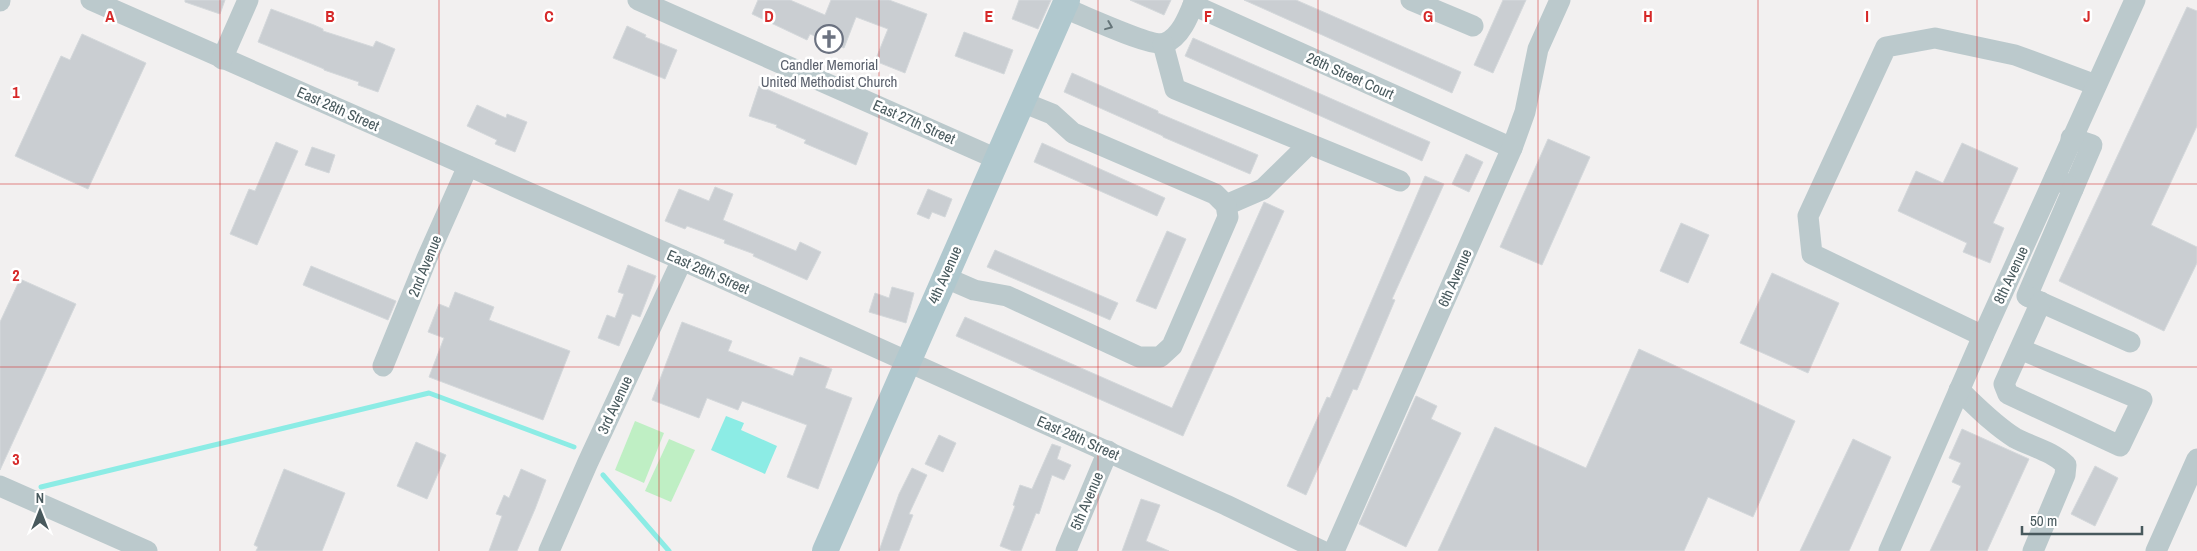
<svg xmlns="http://www.w3.org/2000/svg" width="2197" height="551" font-family="'Archivo Narrow',sans-serif">
	<style>
		.green { fill: #bfefc4 }
		.water { fill: #8cece5 }
		.lines { fill: none; stroke-linecap: round; stroke-linejoin: round }
		.stream { stroke: #8cece5; stroke-width: 5 }
		.building { fill: #caced2; stroke: #d4d8db }
		.minor { stroke: #bbc9cc; stroke-width: 21 }
		.major { stroke: #b0c8ce; stroke-width: 26 }
		.oneway { stroke: #657579 }
		.grid { fill: none; stroke: #d62828; stroke-width: 1; stroke-opacity: 0.55 }
		.labels { text-anchor: middle; stroke-width: 5; stroke-linejoin: round; paint-order: stroke }
		.worship-label { font-size: 15px; fill: #5b616d; stroke: #fff }
		.street-label { font-size: 15px; fill: #48595d; stroke: #fff }
		.grid-label { font-size: 16px; text-anchor: middle; font-weight: bold; fill: #d62828; stroke: #fff; stroke-width: 5; stroke-linejoin: round; paint-order: stroke }
	</style>
	<rect width="100%" height="100%" fill="#f2f0f0"/>
	<g class="green">
		<polygon points="635,421 664,433 644,483 615,470"/>
		<polygon points="669,439 695,450 671,502 645,491"/>
	</g>
	<polygon class="water" points="726,416 744,423 741,430 777,446 765,474 711,450"/>
	<g class="lines">
		<g class="stream">
			<polyline points="603,475 669,551"/>
			<polyline points="41,487 429,393 574,447"/>
		</g>
	</g>
	<g class="building">
		<polygon points="185,0 225,0 220,14 185,2"/>
		<polygon points="758,0 790,0 825,15 831,0 889,0 927,14 905,73 875,61 888,29 856,17 844,48 810,34 807,40 752,14"/>
		<polygon points="1019,0 1051,0 1038,29 1012,19"/>
		<polygon points="1130,0 1171,0 1164,15"/>
		<polygon points="1244,0 1296,0 1461,72 1452,93"/>
		<polygon points="1503,0 1526,0 1493,73 1474,65"/>
		<polygon points="2187,7 2197,11 2197,126 2151,225 2197,247 2197,263 2164,331 2059,281"/>
		<polygon points="271,9 314,25 323,29 323,31 373,47 376,41 395,49 378,92 358,85 359,82 324,70 324,69 258,42"/>
		<polygon points="627,26 646,35 645,37 677,50 665,79 613,58"/>
		<polygon points="964,32 1013,50 1004,74 955,56"/>
		<polygon points="82,34 146,63 88,189 15,156 61,56 70,60"/>
		<polygon points="1193,38 1430,142 1422,161 1185,56"/>
		<polygon points="1072,73 1158,111 1158,113 1258,155 1250,174 1163,137 1163,136 1064,92"/>
		<polygon points="759,86 868,133 856,165 804,143 806,140 776,127 777,125 749,116"/>
		<polygon points="477,105 506,118 507,114 527,122 515,152 495,144 497,140 467,126"/>
		<polygon points="1548,139 1590,157 1542,265 1500,247"/>
		<polygon points="276,142 298,151 257,245 230,234 249,189 255,191"/>
		<polygon points="1042,143 1165,198 1157,216 1034,162"/>
		<polygon points="1962,143 2018,168 1993,223 2004,228 1990,263 1963,252 1967,243 1898,211 1916,171 1943,183"/>
		<polygon points="312,147 335,155 329,173 305,165"/>
		<polygon points="1466,154 1483,162 1469,192 1452,184"/>
		<polygon points="1425,176 1444,184 1392,299 1395,300 1357,390 1353,389 1306,495 1287,486 1327,397 1330,398"/>
		<polygon points="715,187 733,194 723,220 796,251 800,242 821,252 807,280 753,256 754,254 724,243 725,240 687,226 685,229 665,221 679,189 709,201"/>
		<polygon points="928,189 952,199 945,217 932,212 929,219 917,214"/>
		<polygon points="1264,202 1284,211 1183,436 956,336 965,317 1172,408"/>
		<polygon points="1681,223 1709,235 1688,283 1660,271"/>
		<polygon points="1167,231 1186,239 1156,309 1136,301"/>
		<polygon points="995,250 1118,303 1110,320 987,267"/>
		<polygon points="628,265 656,276 640,317 632,314 619,346 598,338 607,315 615,318 624,294 618,292"/>
		<polygon points="311,266 396,301 388,320 303,285"/>
		<polygon points="1772,273 1839,303 1808,373 1740,343"/>
		<polygon points="20,279 76,304 0,470 0,322"/>
		<polygon points="892,287 914,293 906,323 869,312 875,293 889,298"/>
		<polygon points="455,292 494,307 489,320 570,351 543,420 429,377 444,338 428,332 439,304 449,308"/>
		<polygon points="682,322 732,341 728,351 793,376 800,357 832,369 825,388 852,398 818,489 787,477 807,425 742,401 738,410 707,398 699,418 652,400"/>
		<polygon points="1639,349 1795,421 1753,517 1708,497 1684,551 1438,551 1495,427 1586,468"/>
		<polygon points="1416,396 1437,406 1431,419 1461,433 1406,547 1359,524"/>
		<polygon points="1962,429 2029,459 1987,551 1930,551 1961,486 1952,482 1961,463 1949,458"/>
		<polygon points="939,435 956,443 943,472 925,464"/>
		<polygon points="1853,439 1891,457 1849,551 1800,551"/>
		<polygon points="416,442 446,455 427,499 397,486"/>
		<polygon points="1052,444 1061,447 1057,459 1071,465 1064,480 1052,475 1039,514 1036,513 1021,551 1013,551 1000,546 1015,506 1013,505 1020,485 1032,489"/>
		<polygon points="2095,466 2118,478 2095,526 2071,514"/>
		<polygon points="912,468 927,475 909,514 913,515 899,551 879,551 899,494"/>
		<polygon points="284,469 345,493 322,551 256,551 258,547 254,545"/>
		<polygon points="521,469 546,480 535,509 517,551 489,551 502,516 496,514 504,495 509,498"/>
		<polygon points="1141,499 1160,505 1146,541 1169,551 1122,551"/>
	</g>
	<g class="lines">
		<g class="minor">
			<polyline points="91,0 682,260 1226,505 1322,551"/>
			<polyline points="638,0 997,159"/>
			<polyline points="1411,0 1473,26"/>
			<polyline points="0,1 0,0"/>
			<polyline points="1193,5 1512,148"/>
			<path d="M1064,8C1081,14 1152,48 1165,43C1181,37 1189,15 1195,0"/>
			<polyline points="1163,44 1175,89 1400,181"/>
			<polyline points="222,59 248,0"/>
			<polyline points="2071,138 2092,145 2073,189"/>
			<polyline points="1226,205 1263,189 1309,144"/>
			<polyline points="944,277 974,290 1007,296 1139,357 1160,357 1172,346 1228,217 1226,205 1215,194 1073,133 1052,114 1022,102"/>
			<polyline points="2027,296 2073,189 2055,177"/>
			<polyline points="2029,297 2130,342"/>
			<polyline points="1983,336 1812,254 1808,216 1886,47 1935,38 2015,55 2096,85"/>
			<polyline points="2020,349 2142,400 2120,446 2008,394 2004,384 2041,302"/>
			<polyline points="383,366 427,258 468,166"/>
			<path d="M1959,390C1977,407 1994,425 2015,438C2032,447 2052,451 2066,465L2065,475L2033,551"/>
			<polyline points="0,486 147,551"/>
			<polyline points="549,551 588,462 682,260"/>
			<polyline points="1066,551 1108,451"/>
			<polyline points="1334,551 1512,148 1525,112 1538,49 1560,0"/>
			<polyline points="1889,551 1983,336 2135,0"/>
			<polyline points="2156,551 2197,459"/>
		</g>
		<polyline class="major" points="825,551 1067,0"/>
	</g>
	<defs><path id="oneway-chevron" d="M-2-3.5L2.5 0L-2 3.5" fill="none" stroke-width="1.6" stroke-linecap="round" stroke-linejoin="round" transform="scale(1.25)"/></defs>
	<use class="oneway" href="#oneway-chevron" transform="translate(1109 26) rotate(22)"/>
	<path class="grid" d="M220,0V551M439,0V551M659,0V551M879,0V551M1098,0V551M1318,0V551M1538,0V551M1758,0V551M1977,0V551M0,184H2197M0,367H2197"/>
	<defs>
		<symbol id="church-ring" viewBox="-11 -11 22 22"><circle r="9.5" fill="#fff" stroke="#6b7280" stroke-width="1.5"/><path d="M-1.2-6h2.4v3.5h3.3v2.4h-3.3V6h-2.4V-.1h-3.3v-2.4h3.3Z" fill="#6b7280"/></symbol>
	</defs>
	<g fill-rule="evenodd">
		<use href="#church-ring" x="813" y="23" width="32" height="32"/>
	</g>
	<g class="labels">
		<g class="worship-label">
			<text x="829" y="70">Candler Memorial<tspan x="829" dy="17">United Methodist Church</tspan></text>
		</g>
		<g class="street-label">
			<text transform="translate(1350 76) rotate(24)" y="5">26th Street Court</text>
			<text transform="translate(338 109) rotate(24)" y="5">East 28th Street</text>
			<text transform="translate(914 122) rotate(24)" y="5">East 27th Street</text>
			<text transform="translate(425 266) rotate(-68)" y="5">2nd Avenue</text>
			<text transform="translate(708 272) rotate(24)" y="5">East 28th Street</text>
			<text transform="translate(945 275) rotate(-66)" y="5">4th Avenue</text>
			<text transform="translate(2011 275) rotate(-65)" y="5">8th Avenue</text>
			<text transform="translate(1455 278) rotate(-66)" y="5">6th Avenue</text>
			<text transform="translate(615 405) rotate(-65)" y="5">3rd Avenue</text>
			<text transform="translate(1078 438) rotate(24)" y="5">East 28th Street</text>
			<text transform="translate(1087 501) rotate(-67)" y="5">5th Avenue</text>
		</g>
	</g>
	<g class="grid-label">
		<text x="110" y="22">A</text>
		<text x="330" y="22">B</text>
		<text x="549" y="22">C</text>
		<text x="769" y="22">D</text>
		<text x="989" y="22">E</text>
		<text x="1208" y="22">F</text>
		<text x="1428" y="22">G</text>
		<text x="1648" y="22">H</text>
		<text x="1867" y="22">I</text>
		<text x="2087" y="22">J</text>
		<text x="16" y="98">1</text>
		<text x="16" y="281">2</text>
		<text x="16" y="465">3</text>
	</g>
	<g transform="translate(40 511)" stroke="#ffffff" stroke-width="4" paint-order="stroke">
	<path d="M0-4L9 19L0 12L-9 19Z" fill="#48595d"/>
	<text y="-8" font-size="14" font-weight="bold" text-anchor="middle" fill="#48595d">N</text>
	</g>
	<path d="M2022 526v8h120v-8" fill="none" stroke="#48595d" stroke-width="2.5"/>
	<text x="2030" y="526" font-size="15" fill="#48595d" stroke="#ffffff" stroke-width="4" paint-order="stroke">50 m</text>
</svg>
